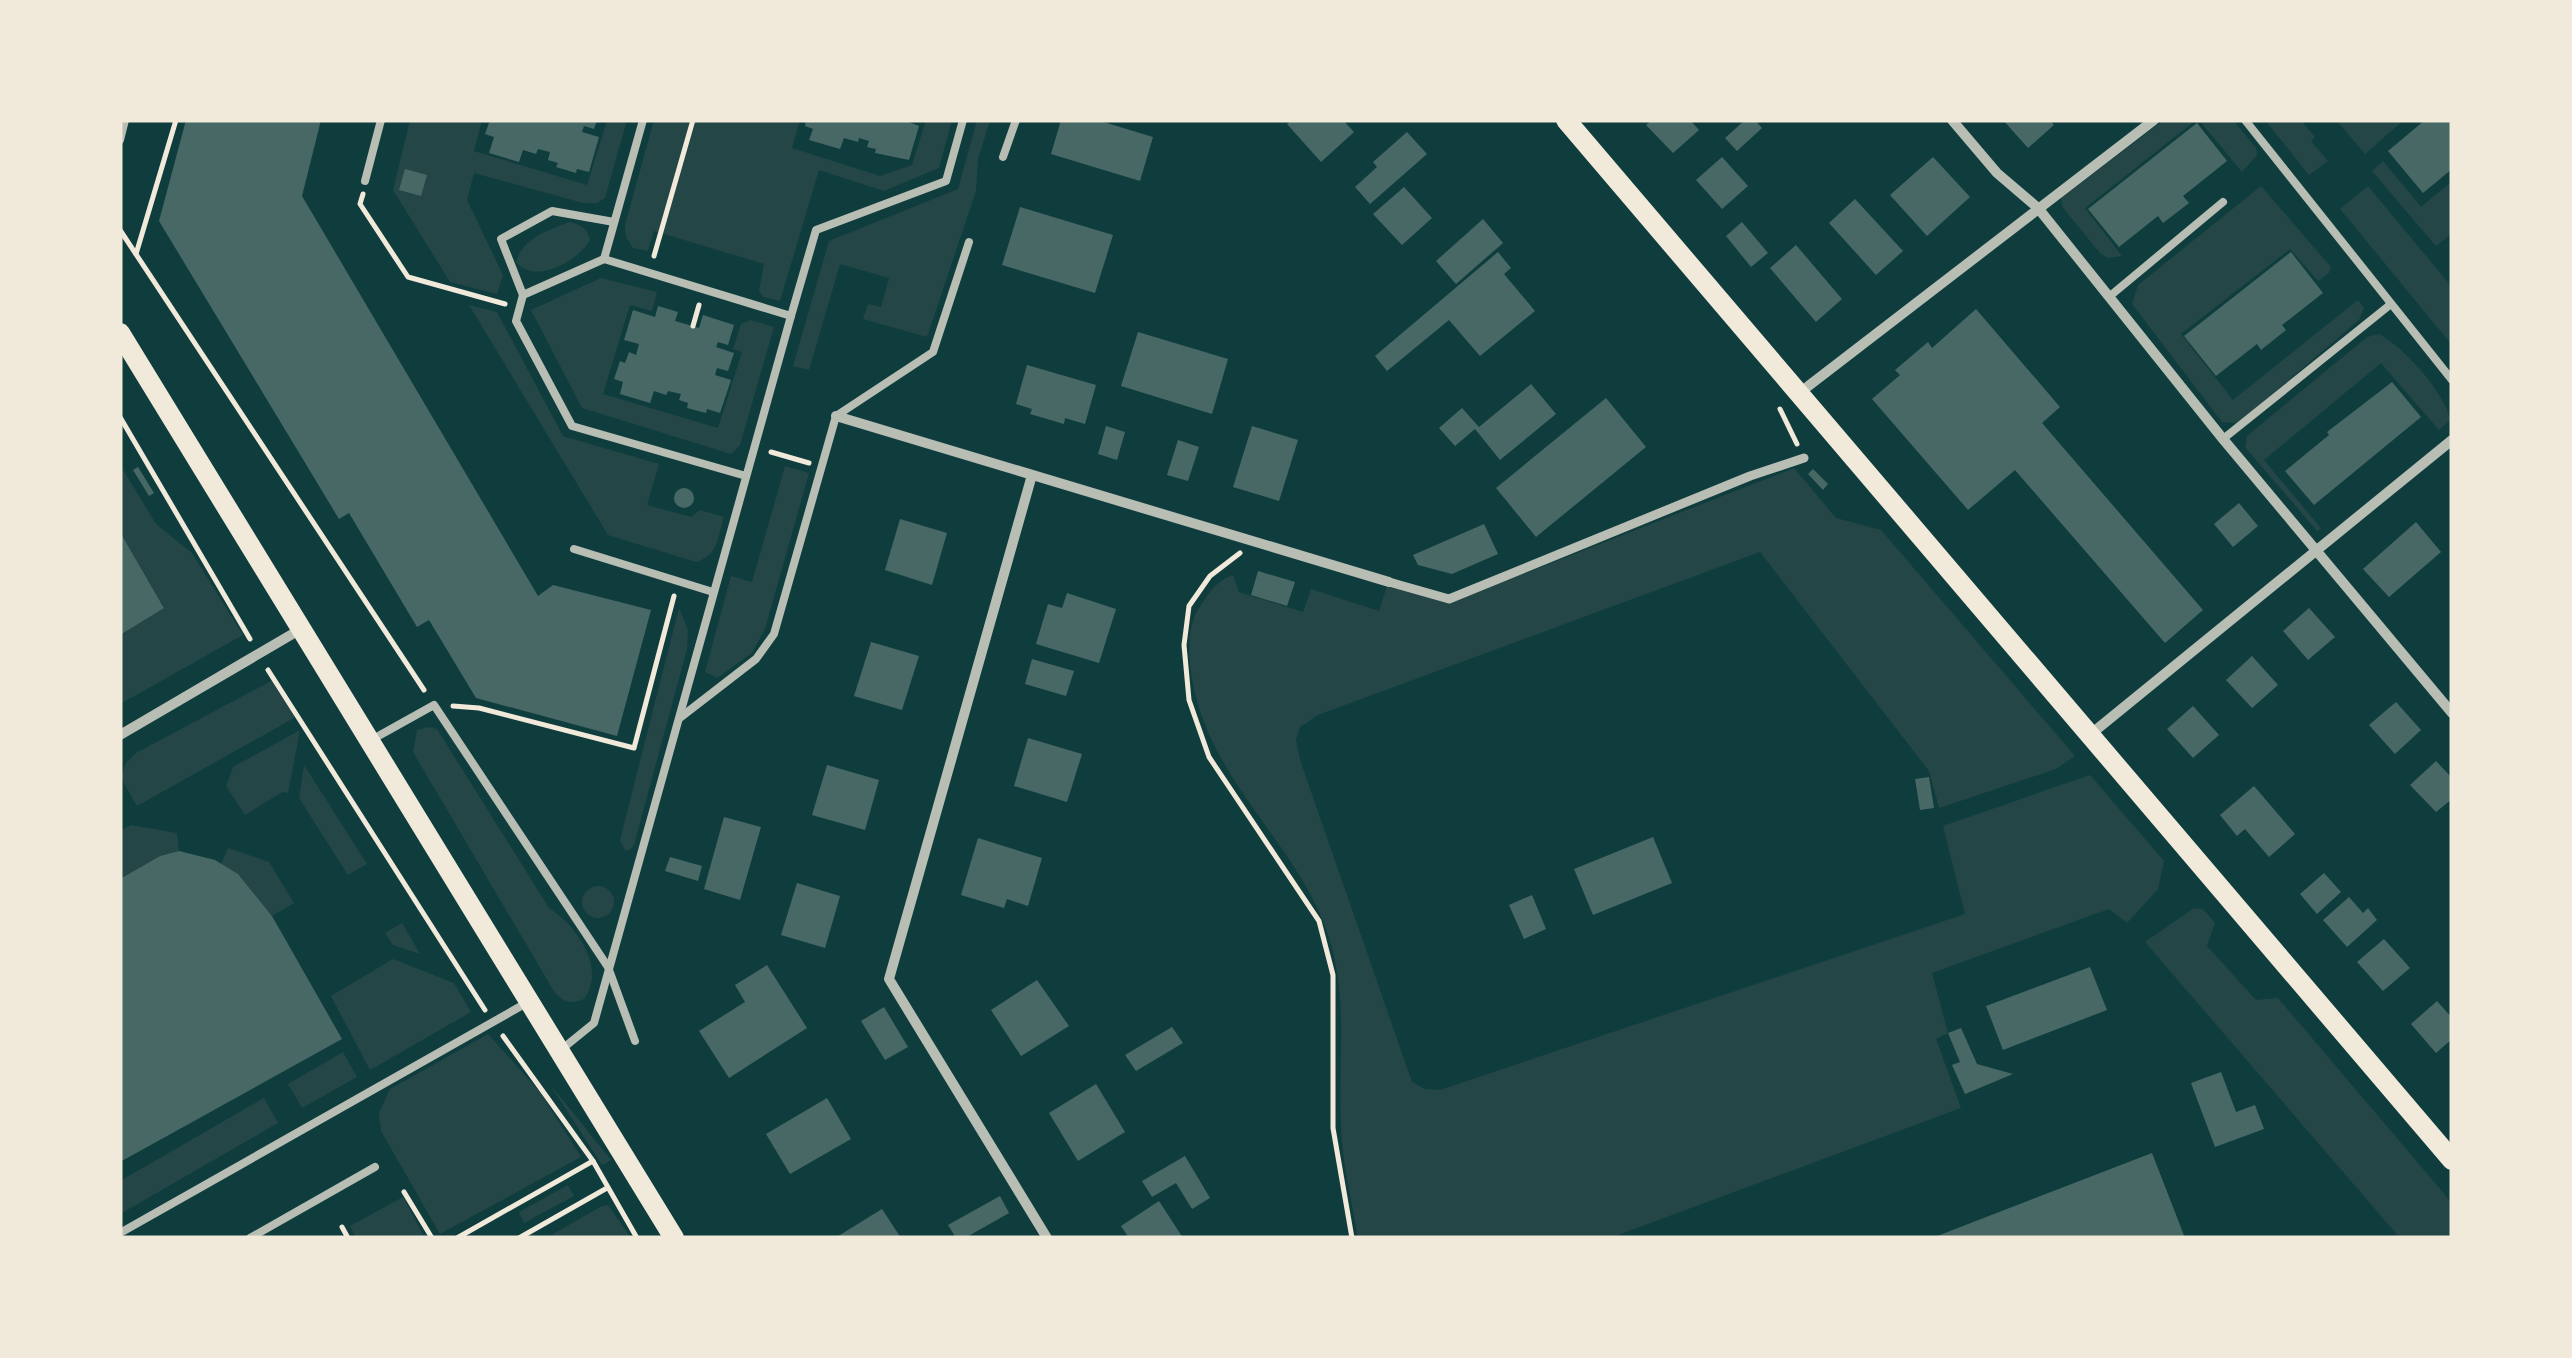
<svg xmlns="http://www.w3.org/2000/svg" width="2572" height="1358" font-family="Barlow,sans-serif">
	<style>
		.green { fill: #244646 }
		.building { fill: #486865 }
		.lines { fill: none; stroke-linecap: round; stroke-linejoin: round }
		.path { stroke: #f1e9da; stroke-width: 5 }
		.service { stroke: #b8beb3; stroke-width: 8 }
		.pedestrian { stroke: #b8beb3; stroke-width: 9 }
		.minor { stroke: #b8beb3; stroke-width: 10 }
		.secondary { stroke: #f1e9da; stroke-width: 20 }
	</style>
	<rect width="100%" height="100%" fill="#0f3d3e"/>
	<g class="green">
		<polygon points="410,120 482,120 474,151 587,185 607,120 627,120 605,198 597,203 583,203 474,173 467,200 503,275 497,294 450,282 393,190"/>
		<polygon points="654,120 800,120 792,148 880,176 912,165 925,123 919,120 952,120 939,168 884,191 819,170 780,301 763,297 759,290 764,264 654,231 648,251 633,248 626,237 625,225"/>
		<polygon points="977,120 990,120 978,159 976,191 927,337 863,319 868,304 881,307 889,278 840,264 809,370 793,366 829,241 958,189"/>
		<polygon points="2164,120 2196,120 2085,208 2122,256 2107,258 2100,253 2063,208 2061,198"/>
		<polygon points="2199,120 2233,120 2256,148 2257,155 2242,172"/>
		<polygon points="2265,120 2301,120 2315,137 2311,141 2328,161 2309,175"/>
		<polygon points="2336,120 2404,120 2365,154"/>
		<polygon points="2383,161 2421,207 2452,181 2452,233 2436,246 2372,171"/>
		<polygon points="2261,186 2331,267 2329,273 2318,281 2290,249 2181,334 2233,400 2358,300 2364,308 2359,320 2243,419 2235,423 2222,422 2132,304 2138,285"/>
		<polygon points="2368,186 2452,287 2452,345 2340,209"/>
		<path d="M569,222C581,224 587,228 590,240C578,262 534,285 516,262C523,238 547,231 569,222Z"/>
		<polygon points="601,278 657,292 652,311 630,305 603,394 718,428 742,352 733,349 741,324 750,320 774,327 740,445 731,454 582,408 531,310"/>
		<path d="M469,305L497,312L563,436L659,464L647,505L691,517L700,510L724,517C718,536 718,556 696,562L608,535Z"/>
		<path d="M2379,334C2403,346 2446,394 2450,420L2439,430L2381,363L2264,460L2321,528L2317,531L2245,447L2247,436L2367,337Z"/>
		<polygon points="120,465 156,524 192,553 243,635 120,704 120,635 164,607 120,532"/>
		<polygon points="785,466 809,473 765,629 752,653 717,678 705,672 731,576 752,582"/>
		<path d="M1794,468L1836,518L1881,530L2075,756L2056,769L1939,808L1929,771L1760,552L1318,715L1300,727L1296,740L1300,760L1412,1082L1425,1089L1440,1090L1965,914L1943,826L2090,775L2164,861L2158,889L2127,923L2109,909L1932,973L1948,1033L1936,1039L1961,1108L1610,1238H1358C1352,1201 1342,1163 1341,1126C1338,1068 1347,1008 1333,952C1307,845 1201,782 1190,663C1188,642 1189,622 1201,605C1211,590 1217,581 1233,575L1239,592L1303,612L1311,589L1379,611L1387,586L1449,603Z"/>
		<polygon points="679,608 688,630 687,649 634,845 630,850 625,850 620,840"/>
		<polygon points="275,679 295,710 294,718 137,806 121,778 126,763 136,753"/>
		<path d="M429,727L437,729L549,908C576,925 607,968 584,999C571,1004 565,1003 555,993L413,752L417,730Z"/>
		<polygon points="300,730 288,793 282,792 245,815 226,786 233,767"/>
		<polygon points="304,765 367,864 348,875 299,798"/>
		<polygon points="131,825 177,833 179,851 160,856 120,879 120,831"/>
		<polygon points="228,848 269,862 294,903 272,916 238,874 221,864"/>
		<circle cx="598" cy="902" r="16"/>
		<polygon points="2194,908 2203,909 2215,923 2207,946 2256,1000 2278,998 2452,1203 2452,1238 2400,1238 2145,942"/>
		<polygon points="402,923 420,954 393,945 385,933"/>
		<polygon points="393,959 454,983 471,1012 370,1070 331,996"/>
		<polygon points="488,1034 540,1092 581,1157 440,1234 381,1131 379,1113 390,1089"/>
		<polygon points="343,1052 357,1077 302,1108 288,1084"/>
		<polygon points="549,1083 611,1160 602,1165"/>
		<polygon points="264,1098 278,1123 120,1214 120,1181"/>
		<polygon points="568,1185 574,1196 524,1223 519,1212"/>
		<polygon points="403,1197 425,1238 356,1238 350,1226"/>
		<polygon points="608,1205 631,1238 546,1238 602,1206"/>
	</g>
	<g class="building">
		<polygon points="186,120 321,120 302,196 538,596 553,585 651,610 617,736 476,698 429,620 417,627 349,513 339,519 159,221"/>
		<polygon points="490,120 597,120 594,129 584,126 582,132 599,137 589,172 577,169 576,173 556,167 558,163 548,160 550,152 538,149 536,154 523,150 519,162 489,153 494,137 485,134"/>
		<polygon points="806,120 904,120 919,126 909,160 875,153 876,149 867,147 869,141 859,138 858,142 844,138 840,149 809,140 813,129 805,126"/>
		<polygon points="1061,120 1097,120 1153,137 1140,181 1051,154"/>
		<polygon points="1292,120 1343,120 1354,132 1321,162 1287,124"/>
		<polygon points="1651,120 1690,120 1699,130 1673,153 1646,125"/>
		<polygon points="1745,120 1755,120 1762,128 1737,151 1725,138"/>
		<polygon points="2003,120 2050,120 2054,125 2028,148"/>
		<polygon points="2425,120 2452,120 2452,169 2423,193 2388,151"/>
		<polygon points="2197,123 2227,161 2183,196 2189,203 2163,223 2158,216 2119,247 2088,209"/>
		<polygon points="1407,132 1427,154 1370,204 1355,187 1377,167 1373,162"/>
		<polygon points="1722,157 1748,186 1722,209 1696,180"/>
		<polygon points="1933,157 1970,197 1927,236 1890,195"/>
		<polygon points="405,169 427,175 421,196 399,190"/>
		<polygon points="1404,187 1432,218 1402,245 1373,214"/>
		<polygon points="1855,199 1903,251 1876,275 1829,223"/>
		<polygon points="1020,207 1113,235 1095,293 1002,265"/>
		<polygon points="1483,219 1503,243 1456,284 1436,261"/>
		<polygon points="1742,222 1768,253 1751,267 1726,236"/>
		<polygon points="1796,245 1842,299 1816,322 1770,268"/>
		<polygon points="1498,252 1511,268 1504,274 1535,311 1480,356 1449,320 1387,371 1375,356"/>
		<polygon points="2291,252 2323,293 2282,325 2286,330 2261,350 2257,344 2216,376 2184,336"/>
		<polygon points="658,306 678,312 675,321 699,328 703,315 734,325 728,345 718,342 716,347 734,353 728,371 717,368 715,375 731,380 720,413 707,409 706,413 687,408 688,403 679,400 681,394 668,391 666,395 654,391 650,403 620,394 623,382 614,379 620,361 625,363 629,352 636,355 639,344 624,340 633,310 655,317"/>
		<polygon points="1976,309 2060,407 2042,423 2203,610 2165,643 2015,470 1968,510 1872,399 1900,375 1895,370 1928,342 1932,348"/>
		<polygon points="1138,332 1228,359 1212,414 1121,386"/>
		<polygon points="1027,365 1096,385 1085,424 1065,418 1064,424 1030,414 1032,409 1016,404"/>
		<polygon points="2392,382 2421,417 2314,505 2285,471 2329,435 2327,432"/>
		<polygon points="1531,384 1556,414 1500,460 1475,429 1455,446 1439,428 1462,408 1479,427"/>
		<polygon points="1606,398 1646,447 1536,537 1496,488"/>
		<polygon points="1106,426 1125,432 1117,460 1098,454"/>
		<polygon points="1252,426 1298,440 1279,501 1233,487"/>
		<polygon points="1178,440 1199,447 1188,481 1167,475"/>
		<polygon points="138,467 154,493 149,496 133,470"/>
		<polygon points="1813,469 1828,484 1823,490 1808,474"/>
		<circle cx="684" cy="498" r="10"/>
		<polygon points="2239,503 2258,526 2233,547 2214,524"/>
		<polygon points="900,519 947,533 932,585 885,570"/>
		<polygon points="2416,522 2441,552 2389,597 2363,569"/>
		<polygon points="1484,524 1498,554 1452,574 1418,565 1413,555"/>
		<polygon points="120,532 164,608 120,635"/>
		<polygon points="1258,571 1295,582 1287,606 1251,595"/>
		<polygon points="1067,593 1116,609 1099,663 1036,644 1048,604 1062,608"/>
		<polygon points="2309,608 2335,637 2308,660 2283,631"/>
		<polygon points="871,642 919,656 902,710 854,696"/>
		<polygon points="2252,656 2278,685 2252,708 2226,680"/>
		<polygon points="1032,659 1074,671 1066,696 1025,684"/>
		<polygon points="2396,702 2421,730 2395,754 2369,725"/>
		<polygon points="2193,706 2219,735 2193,758 2167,729"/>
		<polygon points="1028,738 1082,754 1067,802 1014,786"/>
		<polygon points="2436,761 2452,778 2452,799 2436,812 2410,785"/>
		<polygon points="827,765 879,780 865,830 812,815"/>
		<polygon points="1929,777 1934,808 1920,810 1915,779"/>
		<polygon points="2254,786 2295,834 2269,857 2245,829 2237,836 2220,815"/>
		<polygon points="724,817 761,827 740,900 704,889"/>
		<polygon points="1653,837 1672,883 1593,915 1574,869"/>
		<polygon points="978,838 1042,858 1028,906 1007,899 1004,908 961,895"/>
		<polygon points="179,851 215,860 238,874 272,916 342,1039 120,1162 120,879 160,856"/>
		<polygon points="670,857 702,866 698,881 665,871"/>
		<polygon points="2324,873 2341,892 2317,914 2300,894"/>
		<polygon points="797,883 840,896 825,948 781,935"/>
		<polygon points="1532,895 1546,929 1524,939 1509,905"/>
		<polygon points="2349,897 2363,913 2368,908 2377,920 2347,947 2323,920"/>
		<polygon points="2384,939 2410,968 2383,991 2357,962"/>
		<polygon points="767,965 807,1028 729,1078 699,1031 745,1002 735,985"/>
		<polygon points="2090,967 2107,1010 2003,1050 1986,1006"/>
		<polygon points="1037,980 1069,1026 1021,1056 991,1010"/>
		<polygon points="2437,1001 2452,1018 2452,1039 2436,1053 2411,1024"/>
		<polygon points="884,1007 908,1047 885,1060 861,1021"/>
		<polygon points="1172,1027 1183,1043 1136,1071 1125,1055"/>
		<polygon points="1961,1028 1977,1064 2013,1074 1965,1094 1952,1065 1960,1062 1948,1033"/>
		<polygon points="2221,1072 2236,1112 2255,1105 2264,1129 2215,1147 2191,1083"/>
		<polygon points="1096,1084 1125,1132 1078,1161 1049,1113"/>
		<polygon points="827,1098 851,1139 790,1174 766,1134"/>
		<polygon points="2152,1153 2185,1238 1932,1238"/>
		<polygon points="1185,1156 1210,1198 1192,1209 1176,1183 1152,1197 1142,1181"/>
		<polygon points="1000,1196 1009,1213 965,1238 956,1238 948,1225"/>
		<polygon points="1159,1201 1183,1238 1129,1238 1121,1226"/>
		<polygon points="882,1209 901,1238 835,1238"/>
	</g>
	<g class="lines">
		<g class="path">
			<polyline points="363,194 360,204 408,277 505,304"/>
			<polyline points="120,230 424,690"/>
			<polyline points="136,254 176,120"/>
			<polyline points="654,256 693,120"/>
			<polyline points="693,326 699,305"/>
			<polyline points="1780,409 1797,444"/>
			<polyline points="120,417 250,639"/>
			<polyline points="771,452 809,463"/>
			<polyline points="1240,553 1210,576 1189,606 1184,645 1189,700 1209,757 1319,921 1333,975 1333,1128 1352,1238"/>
			<polyline points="268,670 485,1010"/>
			<polyline points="453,706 479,708 634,748 674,596"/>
			<polyline points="503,1036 593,1161 637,1238"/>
			<polyline points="404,1192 432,1238"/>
			<polyline points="342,1227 348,1238"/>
			<polyline points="457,1238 593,1161"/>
			<polyline points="519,1238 607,1188"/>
		</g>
		<g class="service">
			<polyline points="2245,120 2452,380"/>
			<polyline points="120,140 125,120"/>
			<polyline points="1003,157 1016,120"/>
			<polyline points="365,181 381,120"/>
			<polyline points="604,259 643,120"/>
			<polyline points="523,295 501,239 552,211 614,222"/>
			<polyline points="2110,296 2223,202"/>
			<polyline points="2223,439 2391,304"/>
			<polyline points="746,476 572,426 516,321 523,295 604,259 791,316 816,230 946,181 963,120"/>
			<polyline points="574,549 713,592"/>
			<polyline points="681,717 756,659 774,634 836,416 933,352 969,242"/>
			<polyline points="373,739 434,705 608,967 635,1041"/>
			<polyline points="562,1049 594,1023 791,316"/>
			<polyline points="120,1233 530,1001"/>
			<polyline points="250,1238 375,1167"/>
		</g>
		<polyline class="pedestrian" points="1389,582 1449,599 1750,476 1804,458"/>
		<g class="minor">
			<polyline points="1952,120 1997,173 2038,208 2223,439 2452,713"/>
			<polyline points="1798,394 2154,120"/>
			<polyline points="836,416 1389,582"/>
			<polyline points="1032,475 889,979 1047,1238"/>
			<polyline points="2091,734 2452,440"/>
			<polyline points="120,735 301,629"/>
		</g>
		<g class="secondary">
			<polyline points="1566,120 2452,1160"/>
			<polyline points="120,333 674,1238"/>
		</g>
	</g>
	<rect width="2572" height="1358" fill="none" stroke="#f1e9da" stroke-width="245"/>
</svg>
